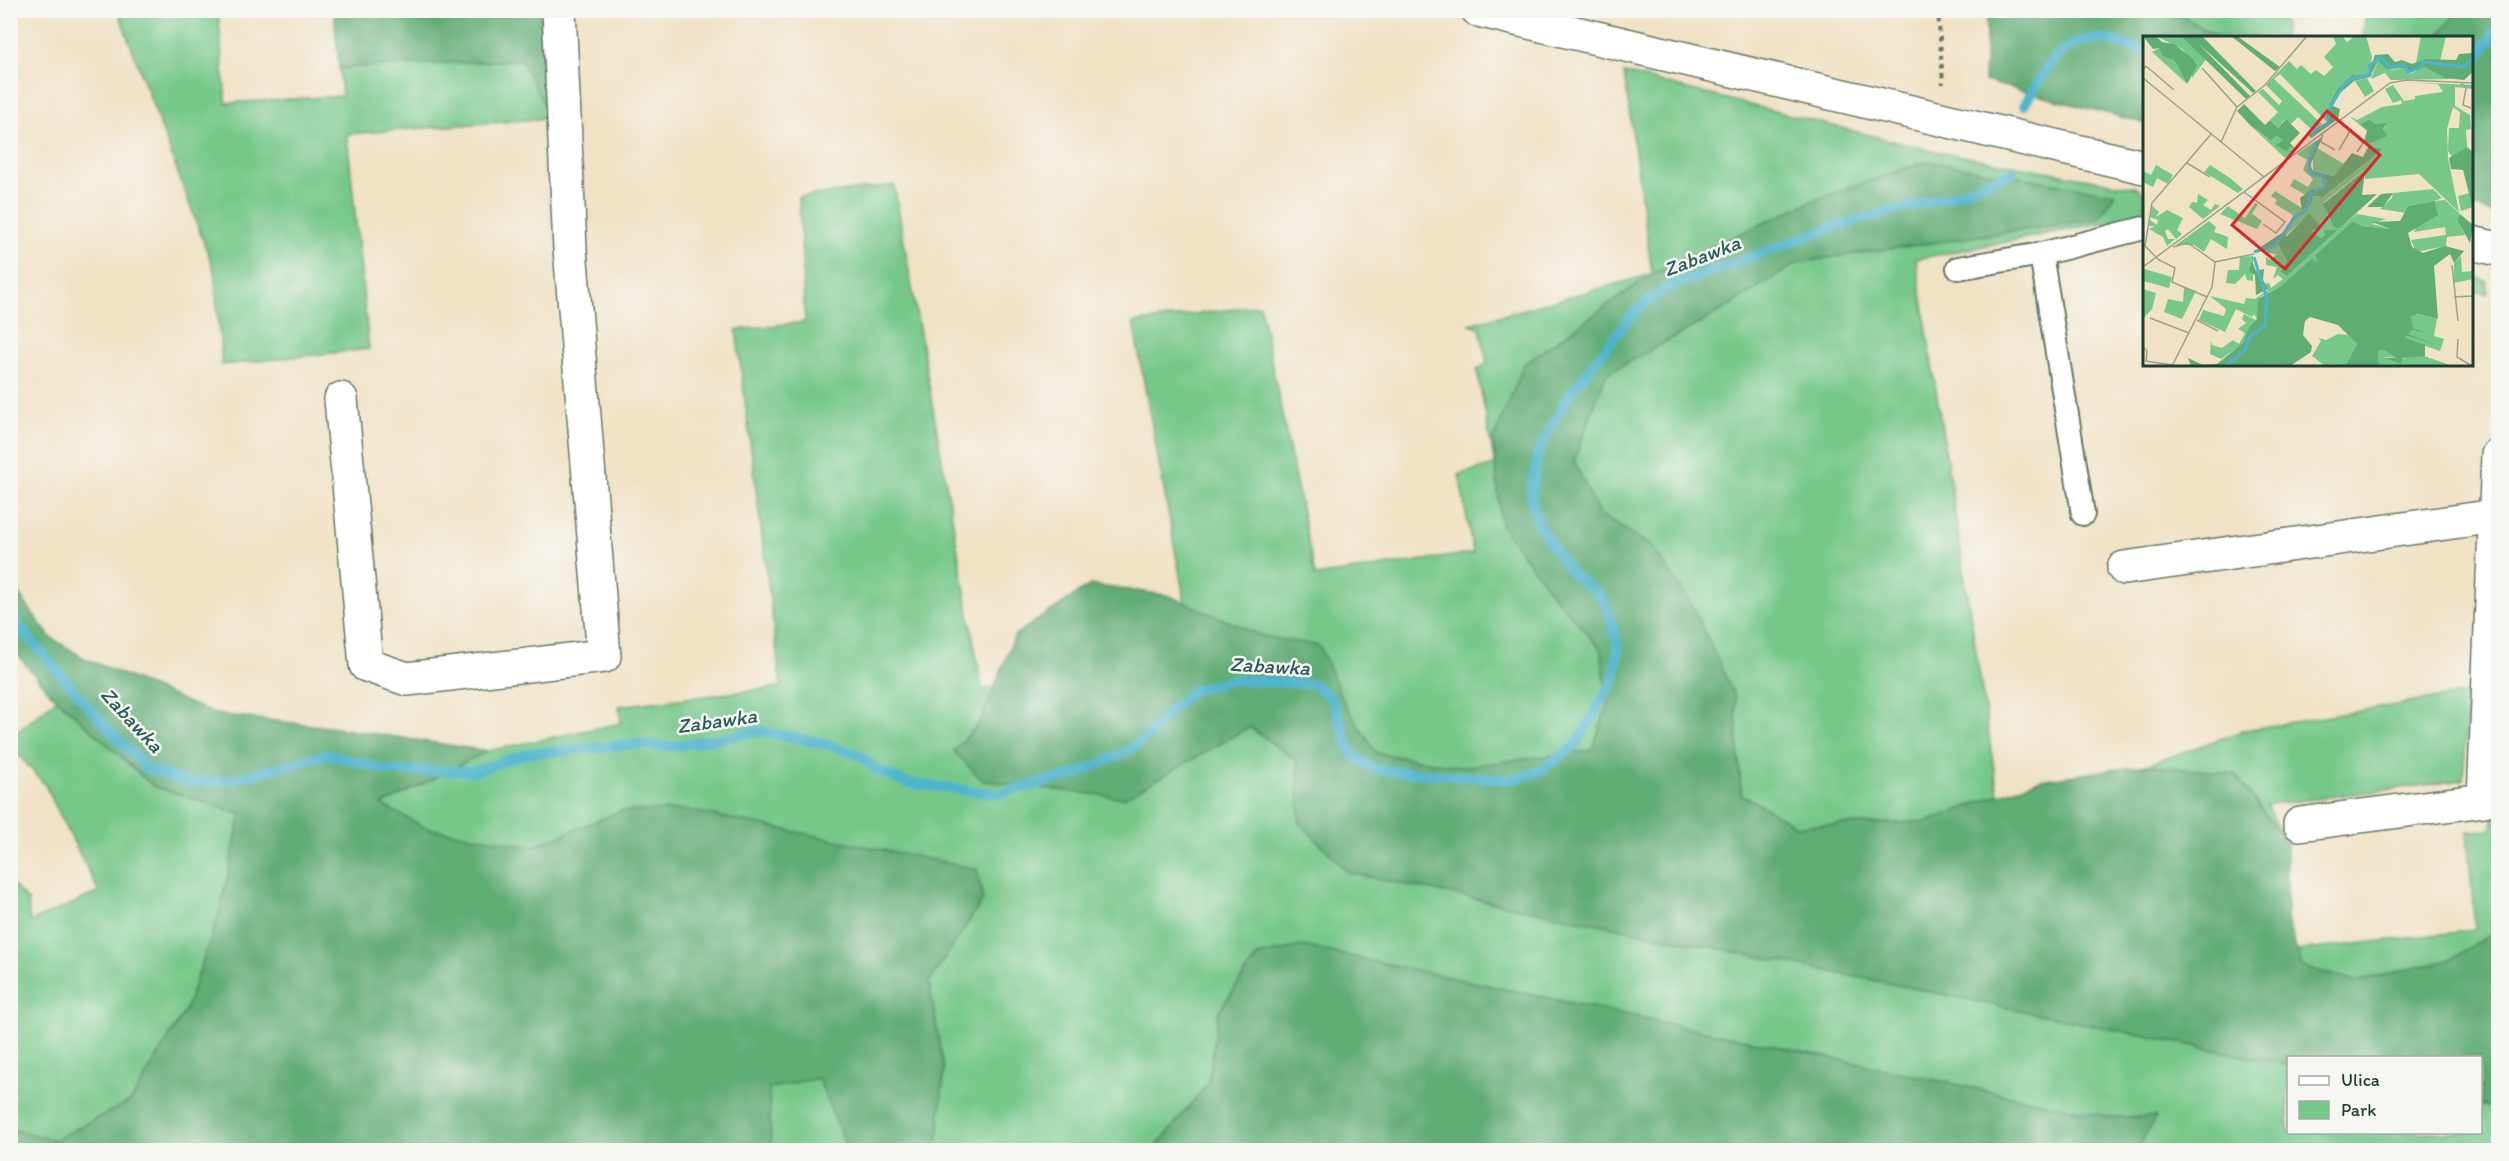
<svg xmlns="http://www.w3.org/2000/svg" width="2509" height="1161" font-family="Itim,sans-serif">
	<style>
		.green { fill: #76c789; stroke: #4a825e; stroke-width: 1.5 }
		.forest { fill: #60ac75; stroke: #407454; stroke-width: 1.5 }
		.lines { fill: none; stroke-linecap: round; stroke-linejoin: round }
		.stream { stroke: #4eb4cd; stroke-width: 10 }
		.service-casing { stroke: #687767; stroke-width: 26 }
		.minor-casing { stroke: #687767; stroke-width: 36 }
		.secondary-casing { stroke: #687767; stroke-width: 36 }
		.path { stroke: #687767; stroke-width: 4; stroke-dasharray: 4.5 4.5; stroke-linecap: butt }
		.service { stroke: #fff; stroke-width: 22 }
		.minor { stroke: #fff; stroke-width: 33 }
		.secondary { stroke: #fff; stroke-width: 33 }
		.labels { text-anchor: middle; stroke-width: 5; stroke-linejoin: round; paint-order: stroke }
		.water-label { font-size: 21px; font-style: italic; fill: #2b5b5a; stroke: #f6f6f2 }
		.inset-river { fill: none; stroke: #4eb4cd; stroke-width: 3 }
		.inset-road { fill: none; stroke: #9ca08b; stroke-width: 1.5 }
		.view { fill: #d62828; fill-opacity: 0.15; stroke: #d62828; stroke-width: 3 }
		.inset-edge { fill: none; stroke: #1f3d34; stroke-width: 3 }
	</style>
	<rect width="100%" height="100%" fill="#f6f6f2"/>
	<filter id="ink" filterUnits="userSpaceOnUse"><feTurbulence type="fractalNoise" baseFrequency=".0167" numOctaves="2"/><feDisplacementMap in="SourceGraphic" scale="12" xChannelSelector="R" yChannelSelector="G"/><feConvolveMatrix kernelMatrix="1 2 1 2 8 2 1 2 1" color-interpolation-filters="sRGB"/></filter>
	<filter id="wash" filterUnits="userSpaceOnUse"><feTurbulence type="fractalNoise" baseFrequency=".008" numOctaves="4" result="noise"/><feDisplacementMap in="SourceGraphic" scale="24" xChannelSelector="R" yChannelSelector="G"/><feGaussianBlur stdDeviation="1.35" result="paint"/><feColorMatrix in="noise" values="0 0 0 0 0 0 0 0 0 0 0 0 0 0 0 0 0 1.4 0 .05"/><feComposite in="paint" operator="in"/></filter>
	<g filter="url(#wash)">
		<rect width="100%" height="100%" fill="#f0e2c5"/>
		<g class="green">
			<polygon points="118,11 218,11 226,103 342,96 339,68 522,60 551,118 347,134 369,349 222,365 214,270"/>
			<polygon points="2109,11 2285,11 2283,37 2217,37 2180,15"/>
			<polygon points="2366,11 2465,11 2455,15 2438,37 2363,38"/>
			<polygon points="1624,73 1929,150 2138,188 2144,194 2144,213 2139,216 1916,259 1998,795 1927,822 1796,826 1741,794 1735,697 1653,547 1599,514 1574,461 1606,374 1704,321 1799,262 2098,219 1927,161 1812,201 1652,274 1524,364 1552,594 1601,649 1608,705 1592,750 1462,767 1376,753 1346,706 1319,646 1262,636 1185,603 1133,323 1260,305 1315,576 1473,553 1459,474 1495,465 1477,370 1487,363 1480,328 1470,324 1652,274"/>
			<polygon points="894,185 982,689 994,688 981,721 954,751 1194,756 1249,727 1297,761 1300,823 1349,873 2288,1065 2288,1132 2480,1132 2481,1105 2498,1109 2498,1150 2137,1150 2155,1117 2110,1117 1302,946 1257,956 1219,1011 1208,1083 1154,1150 937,1150 944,1069 929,982 983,900 621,811 532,847 426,828 381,805 487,751 621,723 619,706 781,687 736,330 805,322 799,197"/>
			<polygon points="2472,275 2486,281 2488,294 2472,291"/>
			<polygon points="2469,693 2463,780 2267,805 2287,844 2235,774 2147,765 2245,730"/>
			<polygon points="57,699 153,786 241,814 220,912 186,1009 131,1101 54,1140 11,1129 10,882 28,901 30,922 99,892 45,785 11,746 11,737"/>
			<polygon points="2497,797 2498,930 2450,960 2355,981 2302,967 2297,951 2475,930 2467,831 2491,830"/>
			<polygon points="819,1078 848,1150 771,1150 769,1088"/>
		</g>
		<g class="forest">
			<polygon points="437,10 546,11 551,118 521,60 339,68 334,11"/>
			<polygon points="2465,10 2498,11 2498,214 2472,207 2472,38 2438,37 2455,15"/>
			<polygon points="2109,11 2180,15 2217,37 2144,38 2144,123 1984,81 1987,11"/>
			<polygon points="1927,161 2116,194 2098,219 1799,262 1704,321 1606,374 1574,461 1599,514 1653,547 1691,603 1735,697 1741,794 1796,826 1926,822 2039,780 2147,765 2235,774 2287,844 2287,920 2302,967 2356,981 2450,960 2498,930 2498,1109 2481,1105 2480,1058 2288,1058 2288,1065 1349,873 1300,823 1297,761 1250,727 1124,798 983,781 954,751 981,721 1015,635 1090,585 1167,595 1262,636 1319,646 1346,706 1376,753 1462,767 1592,750 1608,705 1601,649 1552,594 1501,525 1493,440 1524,364 1652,274 1812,201"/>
			<polygon points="11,587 18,593 50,637 84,658 215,714 338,728 487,751 382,805 426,828 532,847 621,811 688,810 977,869 983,900 929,982 944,1069 937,1150 848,1150 818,1078 769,1088 771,1150 11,1150 11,1129 54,1140 131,1101 186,1009 220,912 241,814 153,786 46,689 11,647"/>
			<polygon points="1302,946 2110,1117 2156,1117 2137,1150 1154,1150 1208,1083 1219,1011 1258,956"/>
		</g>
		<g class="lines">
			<g class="stream">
				<polyline points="2472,67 2498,28"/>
				<path d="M2024,105C2057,48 2076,22 2144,52"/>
				<polyline points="10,616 109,730 147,769 190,783 232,780 328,754 390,771 476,771 525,754 639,744 671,747 761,731 826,744 859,755 877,770 907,783 997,794 1077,774 1130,750 1152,733 1171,709 1194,690 1232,680 1314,684 1332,699 1351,753 1375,770 1513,780 1542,770 1575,746 1614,679 1618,650 1609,611 1601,596 1573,575 1551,545 1539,525 1533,507 1531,489 1539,451 1566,399 1635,311 1669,287 1836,226 1949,197 2013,172"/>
			</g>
		</g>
	</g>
	<g filter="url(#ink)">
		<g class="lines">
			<defs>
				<g id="service">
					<polyline points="1958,268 2041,254"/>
					<polyline points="2083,514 2041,254 2144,228"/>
				</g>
				<g id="minor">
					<polyline points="341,399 366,665 407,679 604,656 570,249 559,10"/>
					<polyline points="2124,568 2496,516"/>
					<polyline points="2300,824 2484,800 2498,455"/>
				</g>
				<g id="secondary">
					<polyline points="1478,10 2144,167"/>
					<polyline points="2472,243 2498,249"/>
				</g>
			</defs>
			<use href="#service" class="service-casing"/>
			<use href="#minor" class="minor-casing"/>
			<use href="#secondary" class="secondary-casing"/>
			<polyline class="path" points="1938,10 1943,84"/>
			<use href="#service" class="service"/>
			<use href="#minor" class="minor"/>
			<use href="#secondary" class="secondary"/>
		</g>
	</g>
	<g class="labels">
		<g class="water-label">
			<text transform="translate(1702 256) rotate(-21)" y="7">Zabawka</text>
			<text transform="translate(1270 666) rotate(3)" y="7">Zabawka</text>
			<text transform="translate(132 720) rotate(47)" y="7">Zabawka</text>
			<text transform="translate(717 721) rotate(-8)" y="7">Zabawka</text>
		</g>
	</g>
	<g transform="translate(2143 36)">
		<rect width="330" height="330" fill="#f0e2c5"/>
		<path d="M13,0H38L64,22L49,42L47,22L39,13ZM190,0H199L204,6L212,0H223L229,21L226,38L209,39L195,52L186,68L184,86L137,38L131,43L179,88L169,94L155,81L148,88L142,83L135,92L127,84L135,76L115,56L120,53L136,69L139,65L123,49L146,25L154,33L158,29L168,38L173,34L181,40L190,31L181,21L193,8ZM278,0H303L297,25L273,27ZM16,12L31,24L44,48L9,16ZM235,25L248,34L261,32L267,38L282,31L307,43L248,44L242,37L228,43ZM224,42L231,55L222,61L212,45ZM261,46L330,49V53L312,51V70L327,79L328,93L323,94L324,111L310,122L305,115L306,92H316L317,76L310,71L304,93L305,122L316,176L276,138L222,143L221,134L181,166L185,182L196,193L213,178L243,183L229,188L250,193L219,190L210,185L172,219L174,227L169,222L138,250L117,261L114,283L111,278L109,281L93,273L82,296L56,284L60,274L81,280L83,273L67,260L101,268L103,262L112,263L125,254L121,248L126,247L128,252L140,243L135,239L130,243L134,231L123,229V221L128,224L133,218L123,217V213L135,209L144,225L137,236L144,240L194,195L180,194L182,199L178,202L168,195L179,192L166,178L140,202L150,179L132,168L134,164L128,160L132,155L162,174L170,160L180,161L240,113L226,110L219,121L225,112L220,106L224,95L206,80L214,84L239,71L259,68L258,64L250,67L242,53L250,49L261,65L272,63V60L300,56L295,48ZM227,83L232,88L255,85L243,88L240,94L245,100L226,108L222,105L224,94L219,88ZM108,90L125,103L134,100L140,104L138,109L144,116L147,111L153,113L142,122ZM180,100L174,112L201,128L191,140L170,135V108L164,133L184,145L175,155L161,158L147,150L151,143L165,151L170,143L160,134L164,124L154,118ZM13,129L30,139L25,148L14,142L10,151L0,146V135L8,139ZM67,129L87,142L100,153L95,157L61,136ZM290,153L299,162L291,165L302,164L317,178L314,184L322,199L304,201L303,210L273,216L268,204L303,199L302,191L271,196L274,189L284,186L291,165L265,170L263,177L237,173L249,162L250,157ZM327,157L330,171L318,175L315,160ZM55,158L65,164L60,169L68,174L72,168L77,170L60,183L46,171L49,166L54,167ZM112,167L115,168L109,178L119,185L114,193L77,178L85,170L102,182ZM9,170L16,176L13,181L24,174L40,182L34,194L39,198L33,203L25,193L22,195L25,203H32L24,210L20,201L6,193L12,190H6L7,184L14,189L15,184L7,181ZM66,185L73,191L71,196L85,201L84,213L68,203L61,216L51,209H33ZM110,220V245L104,244L102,238L92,248L83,247L85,234H96L97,221ZM318,220L319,236L330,235V243L311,247V227ZM1,233L29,241L26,252L0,245ZM41,251L53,255L39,283L21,276L25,263L40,266ZM0,253L13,257L9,273L0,283ZM101,278L113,284L106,291L102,306L78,323L67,318L68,304L69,309L79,312L90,304L96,308L102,297L95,293L103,287L99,283ZM275,278L294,283L291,300L301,303L297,315L262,303L263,300L283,305L264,298L269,294L277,295L269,292L268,281ZM195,298L205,299L214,308L202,330H182L169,320L178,305L175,302L183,304ZM241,314L255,322L241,321L257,327V324L275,318L310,330H236L235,315Z" fill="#76c789" fill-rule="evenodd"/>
		<path d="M0,0H13L19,6L31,8L50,23L54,30L44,48L31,24L20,20L16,12L10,13ZM38,0H59L113,55L110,57L56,8L107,60L103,63ZM88,0H94L137,31L132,35ZM330,17V36L321,44L302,42L282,31L264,38L261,32L244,33L235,25L227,41L211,45L196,58L190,70L197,73L195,83L168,102L165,99L184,86L186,68L195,52L209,39L225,38L232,19L245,18L252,26L259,24L269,28L283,23L313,24L316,18ZM101,68L122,89L127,84L135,92L143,83L157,97L147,107L153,113L147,111L144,116L133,109L140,104L134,100L127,104L108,90L94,75ZM227,83L232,88L255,85L243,88L240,93L245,100L226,108L222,105L224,94L218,88ZM179,102L167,130L170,135L191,140L209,117L220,121L226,110L240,113L180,161L170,160L168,168L159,174L157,162L169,153L176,155L184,145L164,134L170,108ZM324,111L330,116V173L320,134L308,133L306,122ZM222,134L219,159L234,158L196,193L190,190L180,168ZM250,157L240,171H224L238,158ZM291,165L295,179L265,197L269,211L280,217L302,210L321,215L311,227L307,218L291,230L295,283L275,278L268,281L270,292L284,297L269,294L265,298L291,308L264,300L262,302L282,309V320L260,322L258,328L241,322H254L241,314L235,315L236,330H202L214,308L195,289L167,281L162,285L160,299L169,310L168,316L147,330H48L45,322L60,329L74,328L101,306L106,291L114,283L115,263L138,250L169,222L174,226L172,219L210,185L219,190L248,193L229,186L257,185L265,170ZM166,177L179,192L168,195L178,202L182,199L180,194H195L144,240L137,236L144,225L135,209L110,216L142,195L143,201ZM317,178L330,189L327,207L314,184ZM109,225L113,235L121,233L120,244L125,253L113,259L112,239L106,235Z" fill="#60ac75"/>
		<path class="inset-river" d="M170,100L172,94L186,87L185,75L200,50L210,42L227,39V29L236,23H240L247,32L261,29L265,36L277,32L280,26L322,31L330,22M111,216L132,210L151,182L163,174L167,159L182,150L180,140L170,139L167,133L166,124L173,106M83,330L102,314L106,301L122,290L124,263L111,221"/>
		<path class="inset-road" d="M59,32L94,71M0,34L3,30L31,54M0,42L121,141M317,46L323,52L320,69L328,72M196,85L220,107L214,116M180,96L178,106L192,114M78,106L94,71L122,49L164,0M196,114L207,95M44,127L67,141M101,156L142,186L133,197L120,188M1,209L16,224L32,232L29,246L64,261M2,210L9,167L69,97M30,211L45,207L72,226M309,229L315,285M0,231L247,47L264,44L330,47M311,261L330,260M7,282L46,297M54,284L75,295M315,303L314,321L329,330M0,311L4,315L3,325L29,329M29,330L69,251L72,226L111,218"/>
		<path class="view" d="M184,75L237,119L142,233L89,189Z"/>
		<rect width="330" height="330" class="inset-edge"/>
	</g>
	<rect width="2509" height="1161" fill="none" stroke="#f6f6f2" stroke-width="36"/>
	<rect x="2287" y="1056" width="195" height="78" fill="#f6f6f2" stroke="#a0aca6" stroke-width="1.5"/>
	<rect x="2299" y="1076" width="30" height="9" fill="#ffffff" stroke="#a0aca6" stroke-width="1.5"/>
	<text x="2341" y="1086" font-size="18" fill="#1f3d34">Ulica</text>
	<rect x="2299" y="1101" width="30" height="18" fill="#76c789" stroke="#a0aca6" stroke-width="1.5"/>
	<text x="2341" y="1116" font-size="18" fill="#1f3d34">Park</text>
</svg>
